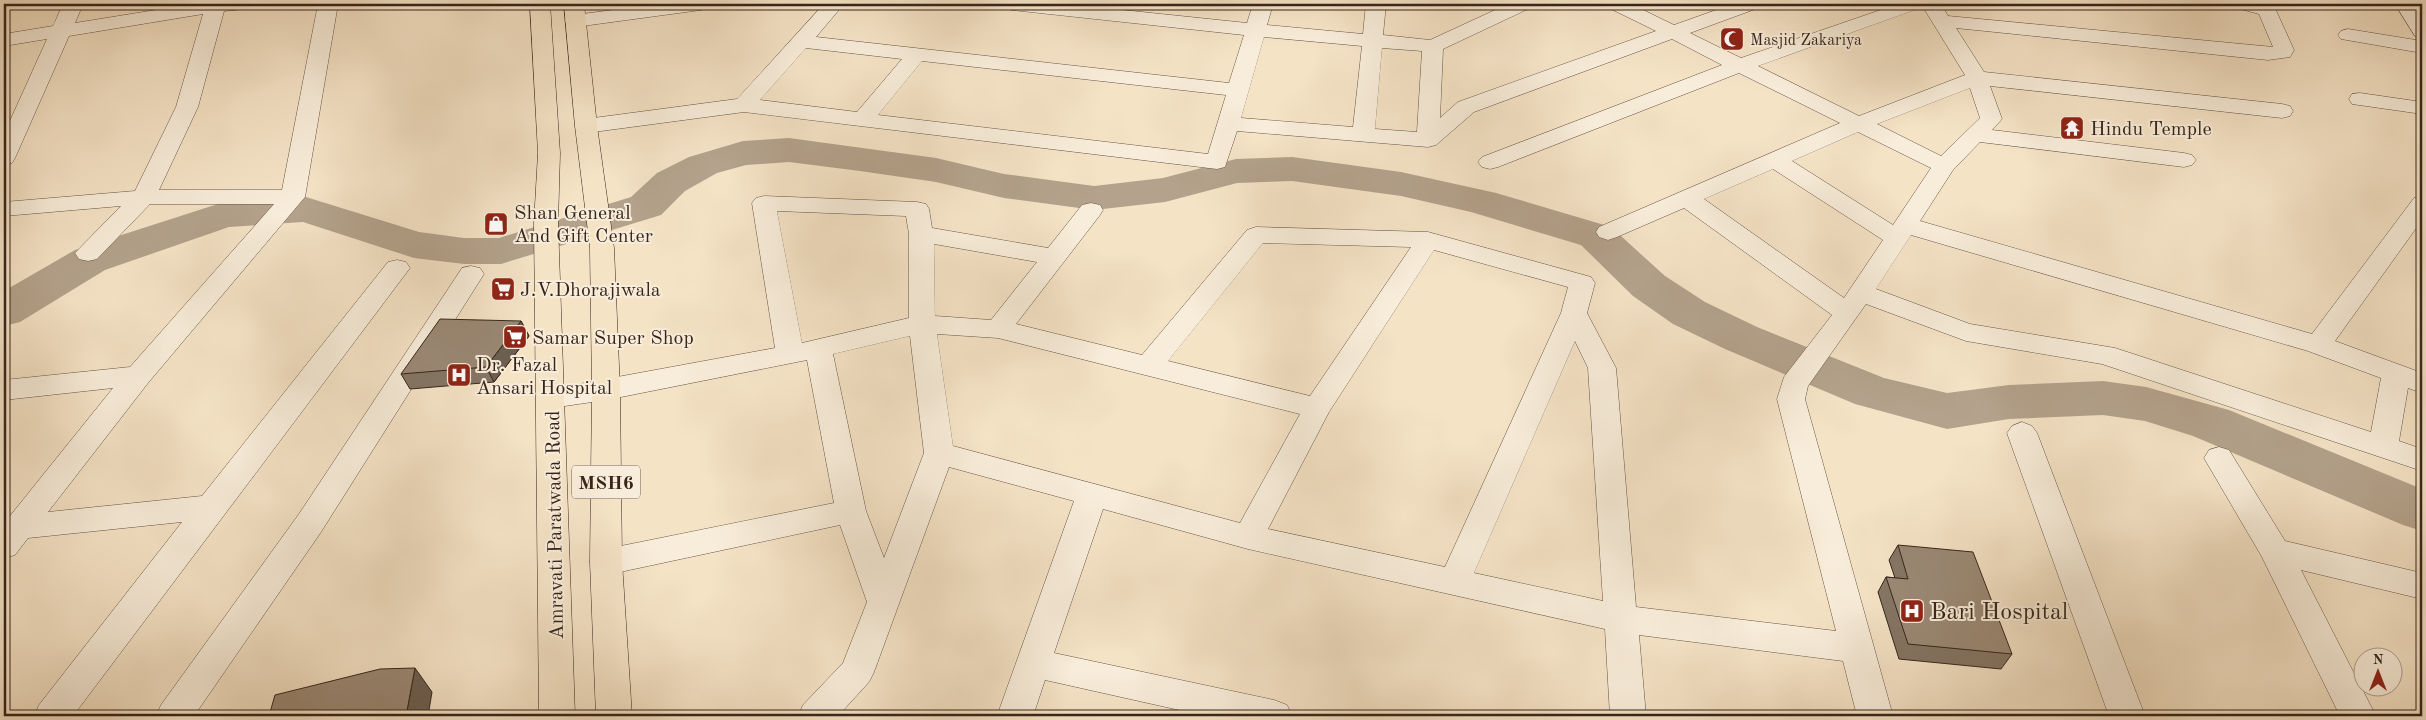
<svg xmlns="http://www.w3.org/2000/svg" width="2426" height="720" font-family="'Old Standard TT',serif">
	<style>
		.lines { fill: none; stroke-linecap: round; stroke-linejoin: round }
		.river { fill: #b4a28c; fill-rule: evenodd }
		.minor-casing { stroke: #665446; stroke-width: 1 }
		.primary-casing { stroke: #37251b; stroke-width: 1 }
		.minor { fill: #f8edda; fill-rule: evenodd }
		.primary { fill: #f5e3c6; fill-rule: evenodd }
		.wall { fill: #847564; stroke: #37251b }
		.shaded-wall { fill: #6c5f51; stroke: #37251b }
		.building { fill: #9a8874; stroke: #37251b }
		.labels { text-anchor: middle; stroke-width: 4; stroke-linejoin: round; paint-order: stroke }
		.far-poi-label { font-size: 16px; fill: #37251b; stroke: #f8edda; text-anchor: start }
		.shield { fill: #f8edda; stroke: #716154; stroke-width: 1 }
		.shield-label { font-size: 19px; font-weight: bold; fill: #37251b }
		.poi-label { font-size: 20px; fill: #37251b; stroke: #f8edda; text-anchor: start }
		.street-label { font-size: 20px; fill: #37251b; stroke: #f8edda }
		.near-poi-label { font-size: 24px; fill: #37251b; stroke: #f8edda; text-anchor: start }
	</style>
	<rect width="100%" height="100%" fill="#f5e3c6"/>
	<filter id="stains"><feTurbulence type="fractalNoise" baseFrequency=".004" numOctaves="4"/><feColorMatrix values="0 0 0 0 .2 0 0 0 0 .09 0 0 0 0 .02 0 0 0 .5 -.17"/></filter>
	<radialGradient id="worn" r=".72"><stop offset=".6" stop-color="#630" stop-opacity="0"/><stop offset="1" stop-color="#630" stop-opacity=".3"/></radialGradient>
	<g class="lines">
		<polygon class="river" points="789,138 936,158 1004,174 1094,186 1163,178 1236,159 1292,157 1401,172 1496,193 1611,227 1665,276 1705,302 1757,327 1884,378 1947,393 2009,385 2103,381 2146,387 2229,410 2422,489 2422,531 2403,525 2193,436 2145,421 2103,415 2009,419 1947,429 1855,404 1725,349 1673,324 1633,296 1581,245 1471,212 1401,196 1292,181 1237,183 1165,202 1094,210 1004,198 936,182 860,171 789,162 746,165 717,173 685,191 661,215 501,264 464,264 414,258 303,222 229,227 105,270 20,322 4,326 4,291 75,250 224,202 306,197 419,232 464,238 499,238 631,197 657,173 689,157 743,141"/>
		<defs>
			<g id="minor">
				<polygon points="63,4 83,4 75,23 193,4 257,4 254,8 224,11 198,107 159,190 282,190 318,4 338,4 305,197 148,383 48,512 202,496 388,262 397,260 406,262 410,268 73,716 34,716 39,705 182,522 28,538 15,555 4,558 4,517 10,516 113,388 4,400 4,380 130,367 274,204 150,204 97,259 88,261 79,259 75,253 121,206 4,216 4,202 135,191 176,107 203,14 69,36 15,158 12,163 4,165 4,134 47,39 4,46 4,34 53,26"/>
				<polygon points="659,4 711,4 708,8 701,10 575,27 568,25 565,21 568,17 575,15"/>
				<path d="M824,4H844L816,37L1229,83L1244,35L1012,10L1005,8L1002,4H1065L1247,23L1253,4H1273L1267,25L1363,34L1366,4H1386L1383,35L1430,40L1508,4H1533L1530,8L1443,49L1440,118L1458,102L1656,31L1609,8L1606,4H1631L1674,25L1733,4H1761L1758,8L1690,33L1741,58L1898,4H1941L1948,16L2273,47L2259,14L2237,8L2234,4L2274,6L2294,50L2290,57L2268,60L1956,28L1984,72L2282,104L2290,106L2293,111L2290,116L2282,118L1990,86L2002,119L1992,130L2184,153L2192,155L2196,160L2192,165L2184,167L1980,142L1953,170L1920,221L2312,334L2414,198L2422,196V220L2335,341L2422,373V393L2408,388L2399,441L2422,449V471L2102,364L1966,341L1866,304L1808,386L1805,399L1893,716H1857L1843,661L1639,635L1646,716H1610L1605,629L1248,549L1103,509L1054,653L1274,700L1287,705L1292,716H1206L1045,680L1033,716H997L1074,501L949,467L874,672L869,682L838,716H798L803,705L843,663L867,602L840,525L606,575L595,571L590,562L595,553L606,549L834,503L807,360L606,400L551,408L541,405L537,398L541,391L775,348L752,203L756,198L764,196L917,202L926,204L929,209L932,228L1048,248L1082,205L1091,203L1100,205L1103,210L1100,215L1016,324L1142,355L1247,230L1256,227L1428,232L1591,277L1595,283L1587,313L1616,368L1636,607L1836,631L1777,399L1784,377L1832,315L1684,208L1617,237L1608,240L1599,237L1596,232L1599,227L1840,123L1739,73L1498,167L1490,169L1482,167L1478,162L1482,157L1722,65L1672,39L1474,112L1436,145L1428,147L1237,131L1225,167L1217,169L744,112L586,133L578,131L575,126L578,121L586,119L737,99ZM1923,7L1965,75L1859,116L1758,66ZM1264,37L1362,46L1353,127L1241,118ZM806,48L902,59L857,112L760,100ZM1382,48L1422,51L1417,132L1375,129ZM922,61L1226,95L1208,154L878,115ZM1970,88L1980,118L1941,156L1877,124ZM1858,132L1931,168L1893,225L1792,161ZM1773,169L1883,240L1844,298L1704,199ZM777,211L906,216L909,234V318L802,343ZM1911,235L2308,351L2381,378L2371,432L2115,348L1970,324L1876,289ZM1263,243L1411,247L1310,396L1168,361ZM934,244L1037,262L991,320L935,316ZM1434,250L1568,287L1561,313L1445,567L1268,529L1329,412ZM937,334L998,338L1300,414L1240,523L953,446ZM910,336L924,453L884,558L866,511L833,354ZM1575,341L1588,368L1603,601L1474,573Z"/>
				<polygon points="2395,4 2415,4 2422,16 2422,38 2415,36"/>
				<polygon points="2348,29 2422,41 2422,53 2341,39 2338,35 2341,31"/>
				<polygon points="2360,93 2422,102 2422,114 2352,104 2349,99 2352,94"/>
				<polygon points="471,266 480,268 484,274 321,532 194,716 156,716 161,705 299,514 462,268"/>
				<polygon points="2022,422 2032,426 2037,433 2145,716 2109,716 2007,433 2012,426"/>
				<polygon points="2219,447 2229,450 2285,541 2422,573 2422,599 2301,570 2376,716 2340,716 2262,557 2204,458 2209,450"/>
			</g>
			<g id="primary">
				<polygon points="530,4 550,4 560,153 558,223 575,716 539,716 534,223 538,153"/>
				<polygon points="564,4 584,4 597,126 614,248 620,390 622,562 632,716 596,716 590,562 592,390 590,248 575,126"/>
			</g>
		</defs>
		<use href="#minor" class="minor-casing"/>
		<use href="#primary" class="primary-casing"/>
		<use href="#minor" class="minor"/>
		<use href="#primary" class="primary"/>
	</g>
	<g class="wall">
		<polygon points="521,321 529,336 494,382 410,389 401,374"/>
		<polygon points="1898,545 2012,654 2001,669 1899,659 1878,592 1886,577 1895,578 1889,560"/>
	</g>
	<g class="shaded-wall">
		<polygon points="521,321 529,336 494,382 486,367"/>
		<polygon points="415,668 432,692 428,716 406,716"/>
	</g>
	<g class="building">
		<polygon points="440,319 521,321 486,367 401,374"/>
		<polygon points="1898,545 1973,552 2012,654 1908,644 1886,577 1908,579"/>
		<polygon points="415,668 406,716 269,716 275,695 380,669"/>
	</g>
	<defs>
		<symbol id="mosque-square" viewBox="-11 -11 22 22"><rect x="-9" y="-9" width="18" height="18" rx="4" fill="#8f2418" stroke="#f8edda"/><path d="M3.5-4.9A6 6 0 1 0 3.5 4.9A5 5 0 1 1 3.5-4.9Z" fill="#fff"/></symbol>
		<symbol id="temple-square" viewBox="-11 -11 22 22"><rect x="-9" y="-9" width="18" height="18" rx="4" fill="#8f2418" stroke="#f8edda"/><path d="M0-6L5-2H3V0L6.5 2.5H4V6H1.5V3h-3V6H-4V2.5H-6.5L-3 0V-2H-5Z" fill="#fff"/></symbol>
		<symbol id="shop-square" viewBox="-11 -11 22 22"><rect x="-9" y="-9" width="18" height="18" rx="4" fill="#8f2418" stroke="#f8edda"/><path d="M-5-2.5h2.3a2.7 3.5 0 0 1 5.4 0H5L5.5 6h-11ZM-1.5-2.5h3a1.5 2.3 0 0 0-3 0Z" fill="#fff"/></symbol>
		<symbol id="supermarket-square" viewBox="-11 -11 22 22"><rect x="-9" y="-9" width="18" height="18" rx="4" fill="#8f2418" stroke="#f8edda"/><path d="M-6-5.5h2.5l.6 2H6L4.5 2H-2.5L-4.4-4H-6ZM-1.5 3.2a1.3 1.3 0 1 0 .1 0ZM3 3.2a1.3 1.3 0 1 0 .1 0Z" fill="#fff"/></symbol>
		<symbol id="hospital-square" viewBox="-11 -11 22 22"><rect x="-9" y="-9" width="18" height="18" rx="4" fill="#8f2418" stroke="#f8edda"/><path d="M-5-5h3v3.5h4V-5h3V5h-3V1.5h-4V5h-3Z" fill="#fff"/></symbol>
	</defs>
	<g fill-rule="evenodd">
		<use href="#mosque-square" x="1718" y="25" width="28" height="28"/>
		<use href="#temple-square" x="2058" y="114" width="28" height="28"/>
		<use href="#shop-square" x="482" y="210" width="28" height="28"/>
		<use href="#supermarket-square" x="489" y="275" width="28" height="28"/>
		<use href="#supermarket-square" x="501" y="323" width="28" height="28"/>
		<use href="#hospital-square" x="445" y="361" width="28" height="28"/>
		<use href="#hospital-square" x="1898" y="597" width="28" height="28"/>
	</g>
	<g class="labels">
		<g class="far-poi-label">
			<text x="1750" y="45">Masjid Zakariya</text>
		</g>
		<rect class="shield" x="572" y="465.5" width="68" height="33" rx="4"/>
		<g class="shield-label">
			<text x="606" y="489">MSH6</text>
		</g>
		<g class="poi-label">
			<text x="2090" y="135">Hindu Temple</text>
			<text x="514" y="219">Shan General<tspan x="514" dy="23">And Gift Center</tspan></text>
			<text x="520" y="296">J.V.Dhorajiwala</text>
			<text x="532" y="344">Samar Super Shop</text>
			<text x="476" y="371">Dr. Fazal<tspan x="476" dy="23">Ansari Hospital</tspan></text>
		</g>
		<g class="street-label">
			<text transform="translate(554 525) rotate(-91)" y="7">Amravati Paratwada Road</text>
		</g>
		<g class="near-poi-label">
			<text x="1930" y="619">Bari Hospital</text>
		</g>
	</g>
	<rect width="2426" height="720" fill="none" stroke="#f5e3c6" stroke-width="20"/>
	<rect x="5" y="5" width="2416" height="710" fill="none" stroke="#37251b" stroke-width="2.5"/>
	<rect x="10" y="10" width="2406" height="700" fill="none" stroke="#37251b"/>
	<g transform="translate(2378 672)"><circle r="24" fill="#f8edda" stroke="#ab9d8e"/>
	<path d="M0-4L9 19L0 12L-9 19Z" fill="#8f2418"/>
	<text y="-8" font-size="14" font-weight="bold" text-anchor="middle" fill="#37251b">N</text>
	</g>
	<rect width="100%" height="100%" filter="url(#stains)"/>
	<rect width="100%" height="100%" fill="url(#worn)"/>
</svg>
